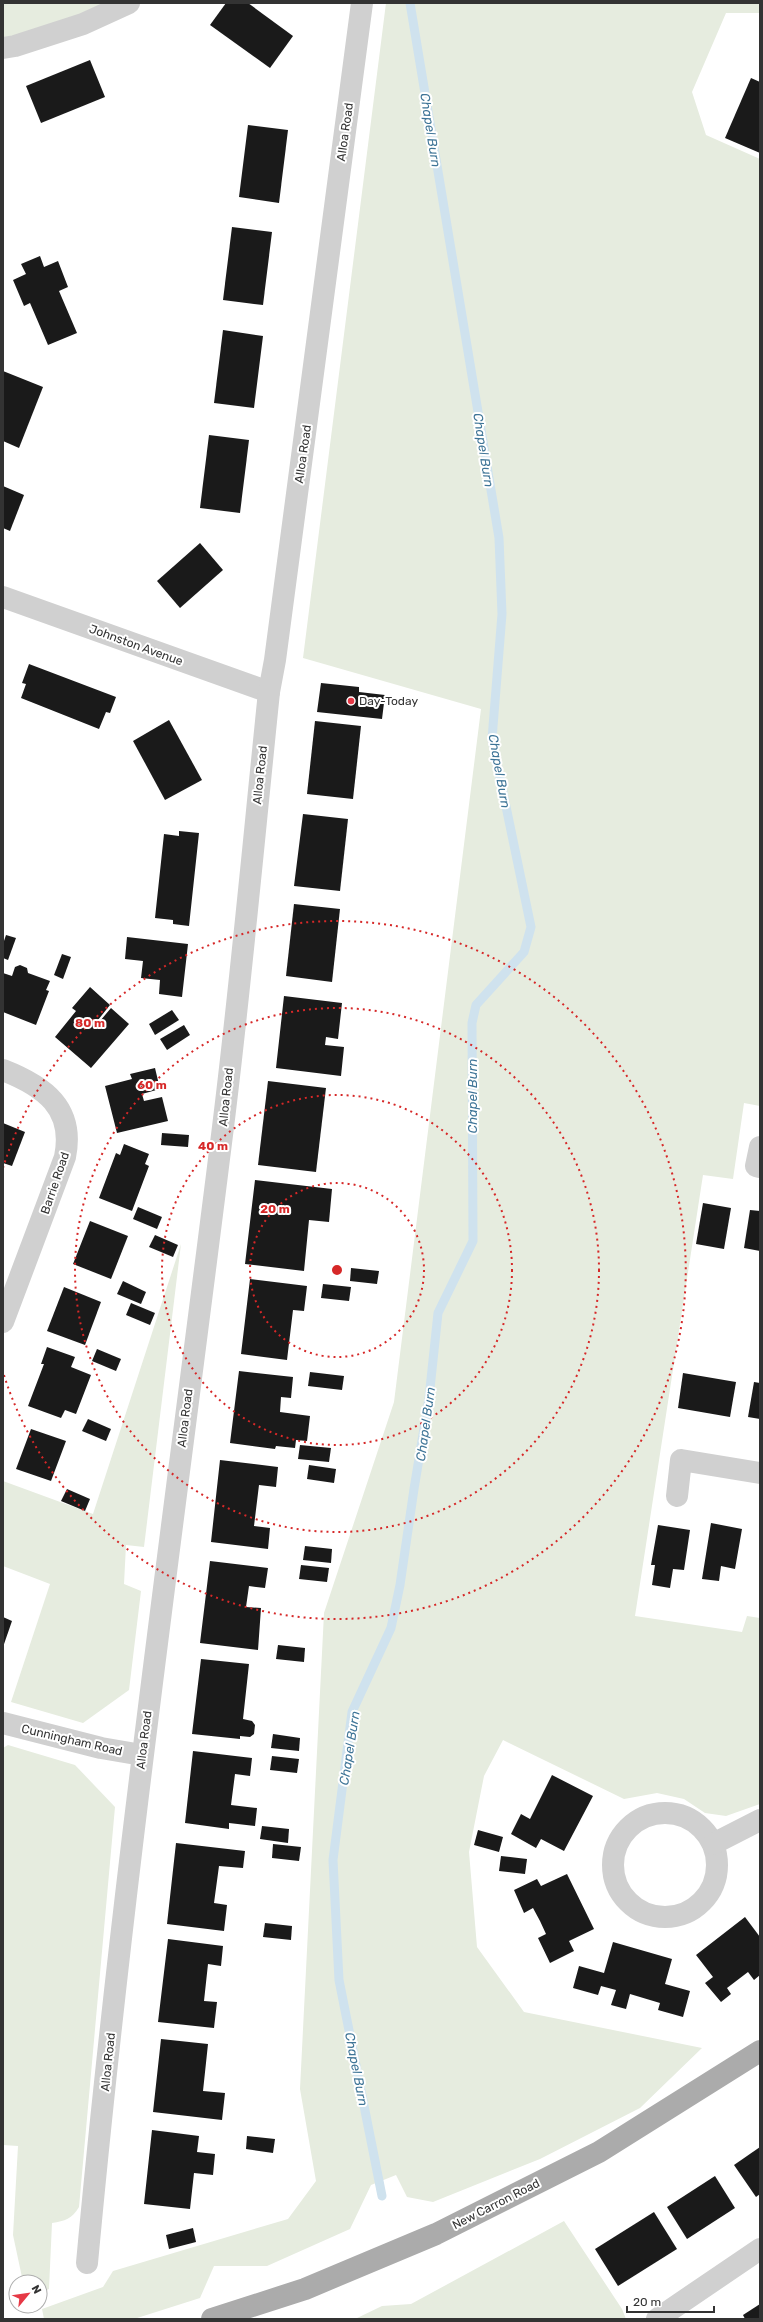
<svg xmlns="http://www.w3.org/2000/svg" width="763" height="2322" font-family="Rubik,sans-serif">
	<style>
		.green { fill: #e6ecdf }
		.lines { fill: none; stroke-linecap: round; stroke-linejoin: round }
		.stream { stroke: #cfe2ee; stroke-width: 9 }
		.building { fill: #1a1a1a }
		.minor { stroke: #d0d0d0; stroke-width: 22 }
		.major { stroke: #ababab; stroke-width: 22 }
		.ring { fill: none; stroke: #d62828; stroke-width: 2; stroke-dasharray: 2 4 }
		.poi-dot { fill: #e63946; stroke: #fff; stroke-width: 1.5 }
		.labels { text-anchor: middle; stroke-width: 4; stroke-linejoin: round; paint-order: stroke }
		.street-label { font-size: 12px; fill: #333; stroke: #fff }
		.poi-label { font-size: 12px; fill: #333; stroke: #fff; text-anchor: start }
		.water-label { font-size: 13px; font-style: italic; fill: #3f7597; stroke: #fff }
		.centre { fill: #d62828; stroke: #fff; stroke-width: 2 }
		.ring-label { font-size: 12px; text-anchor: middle; font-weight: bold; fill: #d62828; stroke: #fff; stroke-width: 4; stroke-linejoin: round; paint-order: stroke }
	</style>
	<rect width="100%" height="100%" fill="#fff"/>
	<g class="green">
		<polygon points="104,3 54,26 3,40 3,4"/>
		<polygon points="386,3 760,3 760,13 726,13 692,92 706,135 760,159 760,1106 744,1103 733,1179 703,1175 635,1616 742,1632 747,1616 760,1618 760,1804 726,1816 705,1813 684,1799 657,1793 624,1799 503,1740 484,1776 469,1852 477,1947 524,2012 702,2048 640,2108 540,2159 433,2202 407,2197 396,2175 371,2185 350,2229 267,2266 214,2266 200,2298 134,2319 44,2319 42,2309 103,2287 113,2271 288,2219 316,2181 300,2089 324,1613 394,1402 481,709 303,658"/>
		<polygon points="181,1244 144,1547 126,1545 124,1584 141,1591 129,1690 83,1723 11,1702 50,1584 3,1566 3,1481 93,1514"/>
		<path d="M8,1745L75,1765L115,1807L79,2207C72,2219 65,2221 52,2223L49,2289L40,2293V2282H23L13,2235L18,2146L3,2145V1748Z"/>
		<polygon points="564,2221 622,2309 626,2319 355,2319 382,2306 411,2304"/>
	</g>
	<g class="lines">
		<polyline class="stream" points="382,2196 339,1980 333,1860 352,1712 391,1628 400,1585 414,1489 429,1398 438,1313 473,1241 472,1023 476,1005 524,952 531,927 492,739 502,614 499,538 410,3"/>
	</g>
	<g class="building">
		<polygon points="226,3 248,3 293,36 270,68 210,25"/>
		<polygon points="90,60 105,97 41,123 26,86"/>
		<polygon points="751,78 760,82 760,153 725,138"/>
		<polygon points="248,125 288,130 279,203 239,197"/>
		<polygon points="232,227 272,232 263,305 223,300"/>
		<polygon points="40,256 44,267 58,261 68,287 59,291 77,333 48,345 30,303 24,306 13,280 26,274 21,264"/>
		<polygon points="223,330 263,336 254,408 214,403"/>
		<polygon points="3,371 43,387 19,448 3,441"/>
		<polygon points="209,435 249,440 240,513 200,508"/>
		<polygon points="3,486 24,495 10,531 3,528"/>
		<polygon points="200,543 223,570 180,608 157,581"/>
		<polygon points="29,664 116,697 110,713 106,712 99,729 21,698 26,684 22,683"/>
		<polygon points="321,683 359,687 359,692 385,695 382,719 317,712"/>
		<polygon points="169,720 202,780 165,800 133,741"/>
		<polygon points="315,721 361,726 353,799 307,794"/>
		<polygon points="303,814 348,819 340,891 294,886"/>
		<polygon points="179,831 199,833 189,926 173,924 173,920 155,918 164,834 179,836"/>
		<polygon points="294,904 340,909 332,982 286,976"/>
		<polygon points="6,935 16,938 8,960 3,958 3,944"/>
		<polygon points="127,937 188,944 182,997 159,994 160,980 141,978 143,961 125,959"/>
		<polygon points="62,954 71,957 63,979 54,975"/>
		<polygon points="20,965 27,968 28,973 50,981 46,990 49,991 36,1025 3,1012 3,973 12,976 15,967"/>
		<polygon points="90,987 110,1005 98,1020 100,1021 111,1008 129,1024 91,1068 55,1037 76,1011 72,1008"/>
		<polygon points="284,996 342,1003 338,1039 326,1037 325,1045 344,1047 341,1076 276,1068"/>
		<polygon points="172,1010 179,1020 155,1035 149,1024"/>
		<polygon points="184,1025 190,1035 167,1050 160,1039"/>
		<polygon points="155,1068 160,1089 142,1094 144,1101 162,1097 168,1121 117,1133 105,1086 132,1079 130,1074"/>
		<polygon points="268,1081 326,1088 316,1172 258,1165"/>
		<polygon points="3,1123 25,1132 12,1166 3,1163"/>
		<polygon points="162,1133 189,1135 188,1147 161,1145"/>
		<polygon points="124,1144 149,1154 145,1164 149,1166 132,1211 99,1198 116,1153 120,1155"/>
		<polygon points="255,1180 332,1189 329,1222 309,1220 304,1271 245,1264"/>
		<polygon points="703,1203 731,1208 724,1249 696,1244"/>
		<polygon points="138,1207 162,1217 157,1229 133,1219"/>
		<polygon points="750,1210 760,1211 760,1251 744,1248"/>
		<polygon points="90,1221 128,1236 111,1279 73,1264"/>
		<polygon points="155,1235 178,1245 173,1257 149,1247"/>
		<polygon points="351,1268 379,1271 377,1284 350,1281"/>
		<polygon points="250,1279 307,1286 304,1311 293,1310 287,1360 241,1354"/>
		<polygon points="123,1281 146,1292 141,1304 117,1294"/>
		<polygon points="323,1284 351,1287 349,1301 321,1298"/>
		<polygon points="64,1287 101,1302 85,1345 47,1331"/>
		<polygon points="131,1303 155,1313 150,1325 126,1315"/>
		<polygon points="47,1347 75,1357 71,1367 91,1375 76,1414 65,1410 61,1418 28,1406 44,1364 41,1364"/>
		<polygon points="97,1349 121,1359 116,1371 92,1361"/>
		<polygon points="239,1371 293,1377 291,1398 281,1397 280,1412 310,1416 307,1441 296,1440 295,1448 276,1446 275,1449 230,1443"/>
		<polygon points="310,1372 344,1376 342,1390 308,1386"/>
		<polygon points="683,1373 736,1382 730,1417 678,1408"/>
		<polygon points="754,1382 760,1383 760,1419 748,1417"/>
		<polygon points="88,1419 111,1429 106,1441 82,1431"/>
		<polygon points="31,1429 66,1441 51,1481 16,1469"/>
		<polygon points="300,1445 331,1448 329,1462 298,1459"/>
		<polygon points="220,1460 278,1467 276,1487 259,1485 254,1526 270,1528 268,1549 211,1542"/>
		<polygon points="309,1465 336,1469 334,1483 307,1479"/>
		<polygon points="67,1489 90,1499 85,1511 61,1501"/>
		<polygon points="711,1523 742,1529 735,1569 721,1566 719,1581 702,1579"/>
		<polygon points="658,1525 690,1530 684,1570 673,1569 670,1588 652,1585 655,1565 651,1565"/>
		<polygon points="305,1546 332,1549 331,1563 303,1560"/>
		<polygon points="210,1561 268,1568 265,1588 249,1586 246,1607 261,1608 258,1650 200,1643"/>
		<polygon points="301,1565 329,1568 327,1582 299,1579"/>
		<polygon points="3,1617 12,1621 3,1647"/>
		<polygon points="278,1645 305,1648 304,1662 276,1659"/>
		<polygon points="201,1659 249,1664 243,1719 252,1721 255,1725 254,1734 250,1737 240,1736 240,1739 192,1734"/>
		<polygon points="273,1734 300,1738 299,1751 271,1748"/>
		<polygon points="193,1751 252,1758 250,1776 235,1774 231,1805 257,1808 255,1826 229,1823 229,1829 185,1823"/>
		<polygon points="272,1756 299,1759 297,1773 270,1770"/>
		<polygon points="552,1775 593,1796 564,1851 541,1839 536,1848 511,1834 521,1814 530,1819"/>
		<polygon points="262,1826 289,1829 288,1843 260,1839"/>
		<polygon points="478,1830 503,1837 499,1852 474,1845"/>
		<polygon points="176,1843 245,1851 243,1868 219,1866 214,1903 227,1905 224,1931 167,1924"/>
		<polygon points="273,1844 301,1847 299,1861 272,1858"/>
		<polygon points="501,1856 527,1859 525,1874 499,1871"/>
		<polygon points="567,1874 594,1929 569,1941 574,1951 550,1963 538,1938 546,1934 540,1921 533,1908 524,1913 514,1890 537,1879 541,1886"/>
		<polygon points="745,1917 760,1937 760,1975 754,1980 748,1972 727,1988 731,1994 721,2002 705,1983 713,1977 696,1955"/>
		<polygon points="265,1923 292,1926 291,1940 263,1937"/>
		<polygon points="168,1939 223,1946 221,1966 208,1964 204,2001 217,2002 214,2028 158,2022"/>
		<polygon points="613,1942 672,1959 665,1984 690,1991 683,2017 658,2010 660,2003 630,1994 626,2009 611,2005 616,1990 601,1986 598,1995 573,1988 579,1966 604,1973"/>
		<polygon points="161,2039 208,2044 203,2091 225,2093 222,2120 153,2112"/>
		<polygon points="152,2130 199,2136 197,2152 215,2154 213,2175 194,2173 190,2209 144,2204"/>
		<polygon points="247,2136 275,2139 273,2153 246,2149"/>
		<polygon points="760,2147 760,2194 756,2197 734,2165"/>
		<polygon points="715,2176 735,2208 687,2239 667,2207"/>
		<polygon points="654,2212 677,2249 618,2286 595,2249"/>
		<polygon points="193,2228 196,2242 169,2249 166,2235"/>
		<polygon points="760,2304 760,2319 745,2319 743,2315"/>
	</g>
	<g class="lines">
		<g class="minor">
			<polyline points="3,48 15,46 83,24 129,3"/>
			<polyline points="3,597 269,692"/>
			<path d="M3,1070C44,1086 75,1108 65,1157L3,1322"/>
			<polyline points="760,1147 756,1166 760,1167"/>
			<polyline points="677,1496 681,1460 760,1473"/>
			<polyline points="3,1723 101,1748 142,1755"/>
			<circle cx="665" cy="1865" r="52"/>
			<polyline points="713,1844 760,1820"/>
			<path d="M87,2263C122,1883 176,1505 223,1127C241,982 254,837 269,692L275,660L362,3"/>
			<polyline points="657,2319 760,2249"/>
		</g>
		<polyline class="major" points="212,2319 305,2289 436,2234 599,2152 760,2051"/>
	</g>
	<g class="ring">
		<circle cx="337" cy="1270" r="87"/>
		<circle cx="337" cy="1270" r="175"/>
		<circle cx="337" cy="1270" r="262"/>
		<path d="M3 1168A349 349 0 1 1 3 1372"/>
	</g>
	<circle class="poi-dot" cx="351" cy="701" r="4"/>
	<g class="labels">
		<g class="street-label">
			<text transform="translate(345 132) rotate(-82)" y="4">Alloa Road</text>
			<text transform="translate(303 454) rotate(-82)" y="4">Alloa Road</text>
			<text transform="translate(136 645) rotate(20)" y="4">Johnston Avenue</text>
			<text transform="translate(260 775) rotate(-84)" y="4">Alloa Road</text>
			<text transform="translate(226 1097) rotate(-84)" y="4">Alloa Road</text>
			<text transform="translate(55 1183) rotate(-71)" y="4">Barrie Road</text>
			<text transform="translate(185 1418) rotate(-83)" y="4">Alloa Road</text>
			<text transform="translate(72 1740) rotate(13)" y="4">Cunningham Road</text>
			<text transform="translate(144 1740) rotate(-83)" y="4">Alloa Road</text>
			<text transform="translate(108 2062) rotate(-84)" y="4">Alloa Road</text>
			<text transform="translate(496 2204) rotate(-27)" y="4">New Carron Road</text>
		</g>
		<g class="poi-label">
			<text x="359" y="705">Day-Today</text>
		</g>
		<g class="water-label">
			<text transform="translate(431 130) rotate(81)" y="5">Chapel Burn</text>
			<text transform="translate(484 450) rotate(81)" y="5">Chapel Burn</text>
			<text transform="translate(500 771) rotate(80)" y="5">Chapel Burn</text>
			<text transform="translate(472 1096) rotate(-90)" y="5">Chapel Burn</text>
			<text transform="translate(425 1424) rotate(-82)" y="5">Chapel Burn</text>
			<text transform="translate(349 1748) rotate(-81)" y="5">Chapel Burn</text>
			<text transform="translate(357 2069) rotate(79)" y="5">Chapel Burn</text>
		</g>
	</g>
	<circle cx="337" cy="1270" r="6" class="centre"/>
	<g class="ring-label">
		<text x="90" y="1027">80 m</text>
		<text x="152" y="1089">60 m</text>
		<text x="213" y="1150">40 m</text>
		<text x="275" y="1213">20 m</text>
	</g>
	<rect width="763" height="2322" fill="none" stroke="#333333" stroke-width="8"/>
	<g transform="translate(28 2294) rotate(61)"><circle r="19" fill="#ffffff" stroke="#adadad"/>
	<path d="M0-3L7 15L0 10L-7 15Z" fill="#e63946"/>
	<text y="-6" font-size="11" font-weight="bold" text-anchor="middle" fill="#333333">N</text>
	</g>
	<path d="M627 2306v6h87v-6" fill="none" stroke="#333333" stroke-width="2"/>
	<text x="633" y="2306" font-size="12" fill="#333333" stroke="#ffffff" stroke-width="3" paint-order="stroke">20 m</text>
</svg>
